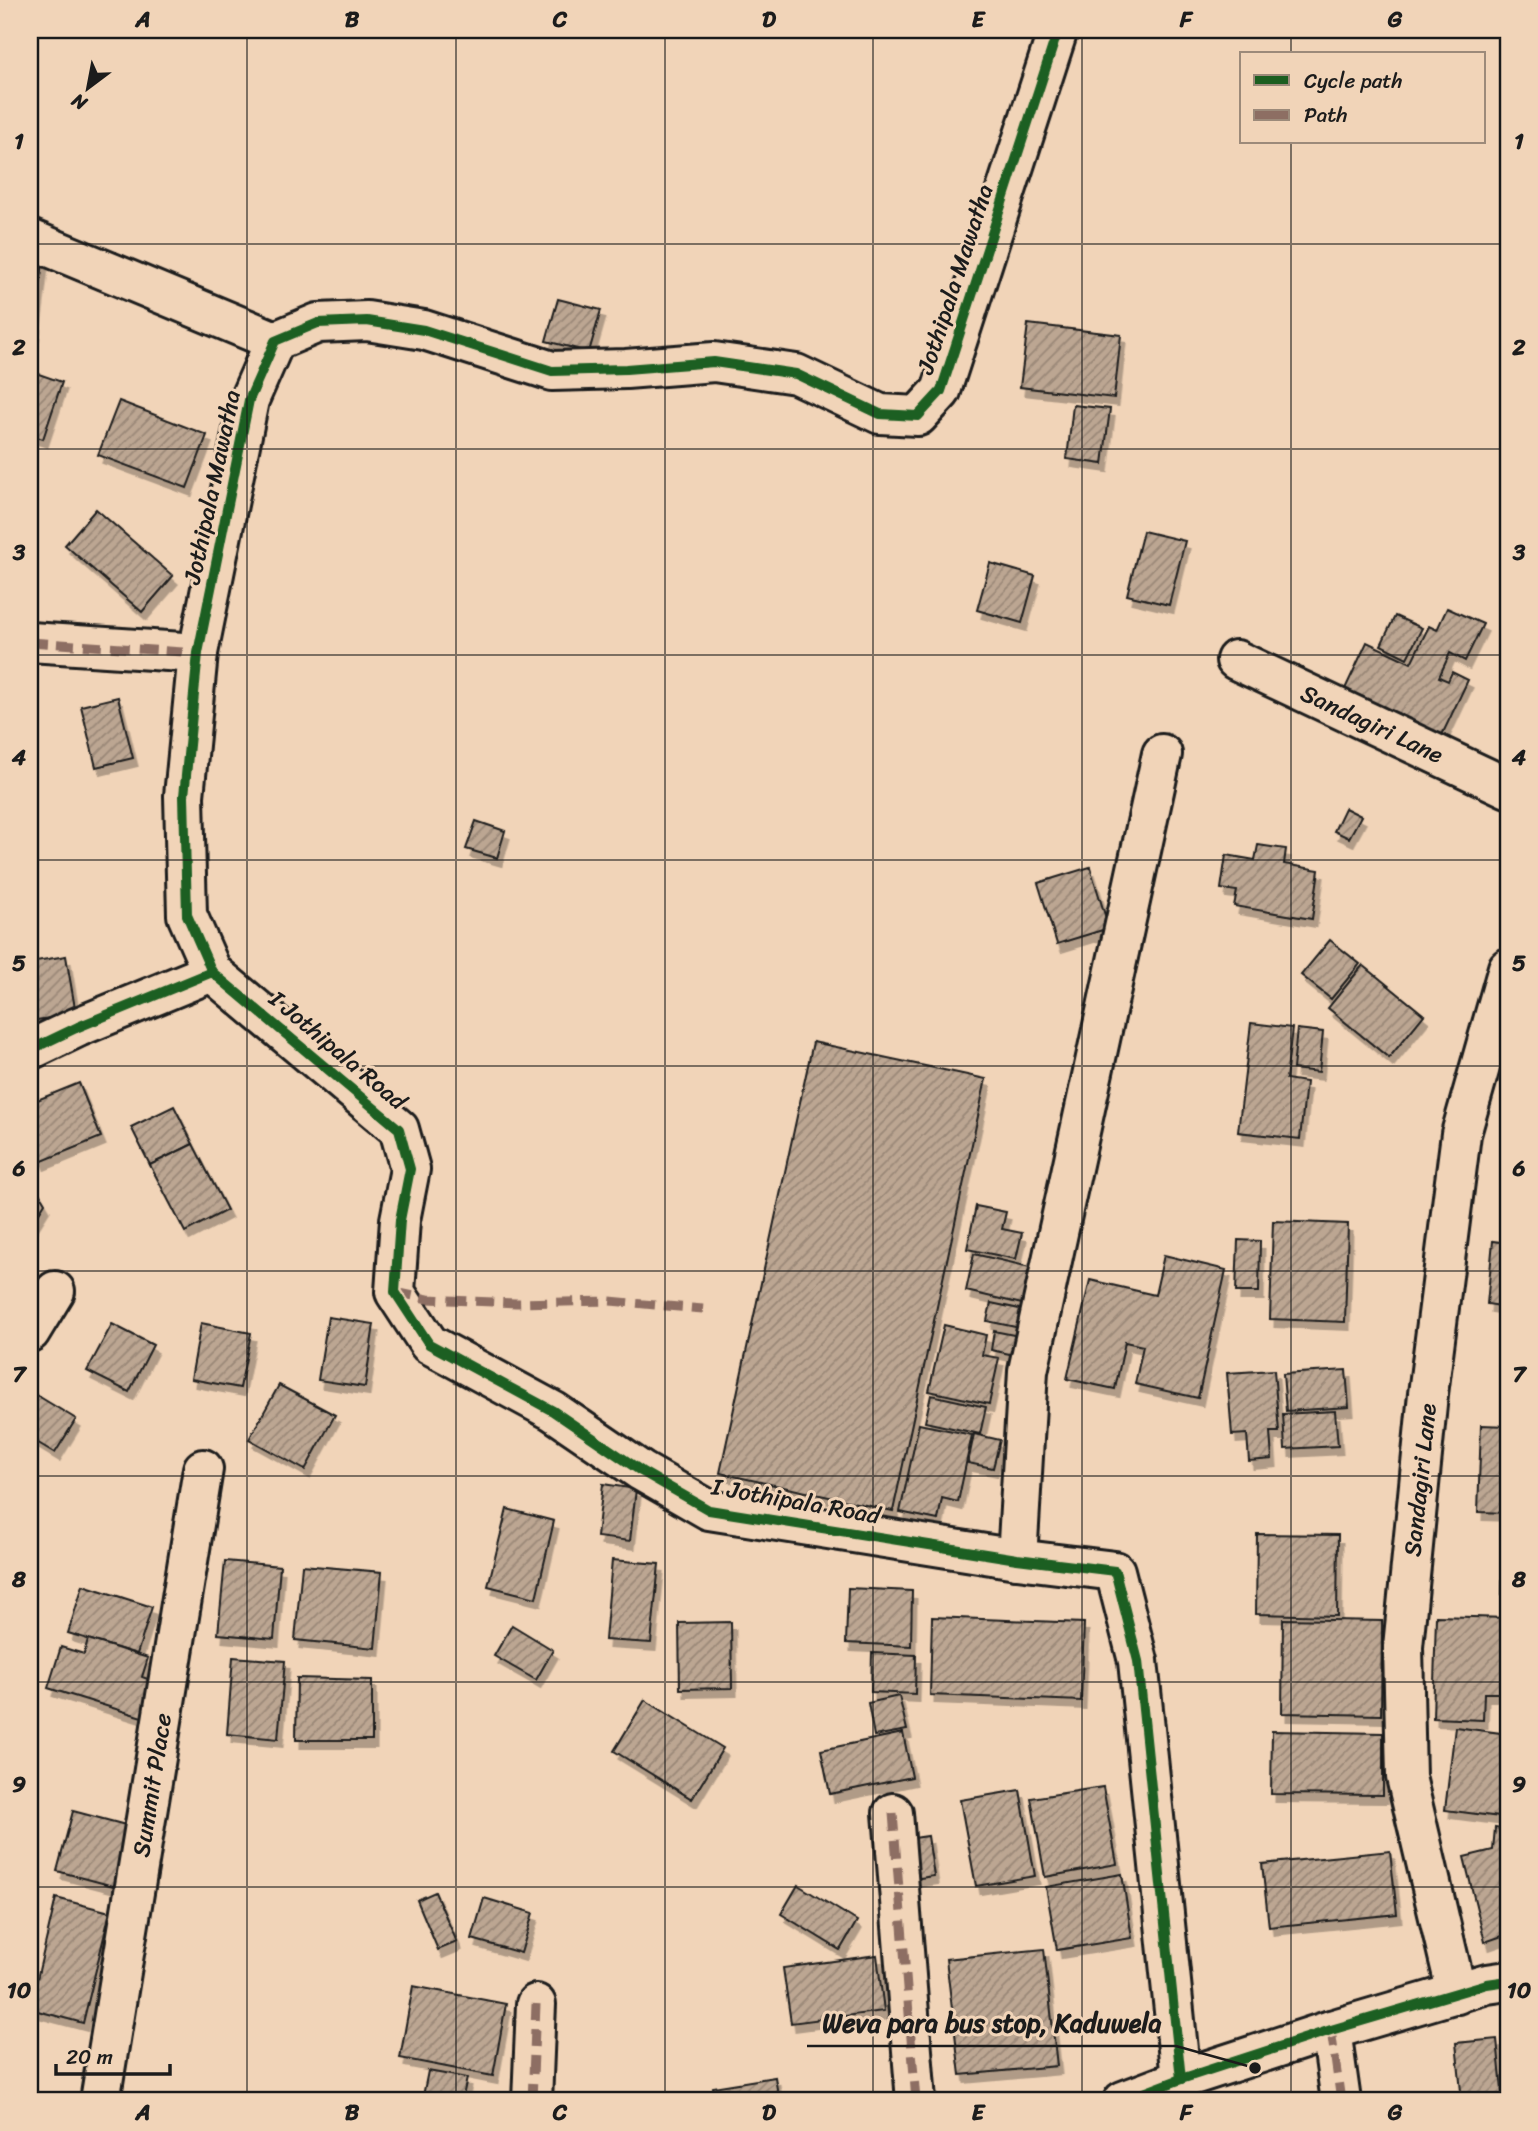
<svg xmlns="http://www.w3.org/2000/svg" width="1538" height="2131" font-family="Sriracha,sans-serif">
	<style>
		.building { fill: url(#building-hatch); stroke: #1c1c1c; stroke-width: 2; filter: url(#shadow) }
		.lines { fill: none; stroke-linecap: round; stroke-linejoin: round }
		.minor-casing { stroke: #1c1c1c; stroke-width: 44 }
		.primary-casing { stroke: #1c1c1c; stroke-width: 44 }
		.minor { stroke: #f1d4b8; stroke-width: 38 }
		.primary { stroke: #f1d4b8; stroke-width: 38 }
		.quiet { stroke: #8d6e63; stroke-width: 9; stroke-dasharray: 18 9; stroke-linecap: butt }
		.cycleway-casing { stroke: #f1d4b8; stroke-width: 15 }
		.cycleway { stroke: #1b5e20; stroke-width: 10 }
		.grid { fill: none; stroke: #1c1c1c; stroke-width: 2; stroke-opacity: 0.55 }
		.labels { text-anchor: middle; stroke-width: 6; stroke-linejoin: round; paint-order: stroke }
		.street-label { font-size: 24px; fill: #1c1c1c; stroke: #f1d4b8 }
		.leader { fill: none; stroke: #1c1c1c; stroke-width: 2.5 }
		.callout-dot { fill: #1c1c1c; stroke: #f1d4b8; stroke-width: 2.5 }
		.callout-label { font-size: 26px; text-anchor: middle; font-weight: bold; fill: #1c1c1c; stroke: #f1d4b8; stroke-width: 6; stroke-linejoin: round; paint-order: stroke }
		.neatline { fill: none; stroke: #1c1c1c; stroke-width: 2.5 }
		.grid-label { font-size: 23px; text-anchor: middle; font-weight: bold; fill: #1c1c1c }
	</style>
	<defs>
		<pattern id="building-hatch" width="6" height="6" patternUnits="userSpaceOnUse" patternTransform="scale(1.75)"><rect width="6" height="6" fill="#bca692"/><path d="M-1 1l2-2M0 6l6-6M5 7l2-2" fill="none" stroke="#988676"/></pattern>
		<filter id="shadow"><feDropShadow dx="4.5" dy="8" stdDeviation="0" flood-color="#0004"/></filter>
	</defs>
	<rect width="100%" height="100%" fill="#f1d4b8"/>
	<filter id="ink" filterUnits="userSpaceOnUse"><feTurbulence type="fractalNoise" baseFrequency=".0143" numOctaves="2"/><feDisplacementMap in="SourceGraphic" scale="14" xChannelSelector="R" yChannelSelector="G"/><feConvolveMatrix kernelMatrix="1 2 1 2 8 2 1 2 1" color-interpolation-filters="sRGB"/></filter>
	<g filter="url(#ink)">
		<g class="building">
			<polygon points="30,259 43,261 33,343 30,342"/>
			<polygon points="558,299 601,310 589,352 546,341"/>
			<polygon points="1028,324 1121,335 1114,398 1020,387"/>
			<polygon points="30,371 62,382 43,439 30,435"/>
			<polygon points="119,401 207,435 187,488 98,455"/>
			<polygon points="1073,405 1110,409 1103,464 1067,459"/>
			<polygon points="96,509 173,576 142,612 65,545"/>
			<polygon points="1143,531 1185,541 1169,605 1127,595"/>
			<polygon points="990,563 1035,576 1022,623 977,610"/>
			<polygon points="1447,608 1483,624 1465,661 1450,653 1439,677 1448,681 1452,672 1468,680 1442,735 1345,689 1367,642 1411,663 1429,626 1437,630"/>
			<polygon points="1395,616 1422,628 1407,658 1381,645"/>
			<polygon points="118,697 133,758 96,767 81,706"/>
			<polygon points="1345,808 1361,816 1349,838 1334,831"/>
			<polygon points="476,821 505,831 497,858 466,849"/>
			<polygon points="1258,845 1286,849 1284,864 1319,870 1312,919 1234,906 1237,891 1221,889 1226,855 1255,860"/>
			<polygon points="1090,867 1109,928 1057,944 1038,883"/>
			<polygon points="1330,940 1360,964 1331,999 1301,975"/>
			<polygon points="66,956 76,1014 30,1021 30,962"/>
			<polygon points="1363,965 1424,1015 1389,1058 1328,1008"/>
			<polygon points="1251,1023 1292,1028 1286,1079 1306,1082 1300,1139 1238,1132"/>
			<polygon points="1297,1029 1323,1032 1319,1072 1293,1069"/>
			<polygon points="813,1042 986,1079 893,1511 720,1473"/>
			<polygon points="79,1083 101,1137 40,1162 30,1137 30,1103"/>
			<polygon points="174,1106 193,1144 150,1165 131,1127"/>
			<polygon points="193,1144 227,1210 185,1232 150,1165"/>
			<polygon points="30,1178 45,1203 30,1227"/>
			<polygon points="976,1206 1006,1212 1002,1229 1022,1233 1016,1259 967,1249"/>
			<polygon points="1273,1221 1348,1224 1345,1322 1270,1319"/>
			<polygon points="1238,1240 1260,1241 1259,1292 1236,1292"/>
			<polygon points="1493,1241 1508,1243 1508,1307 1487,1304"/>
			<polygon points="974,1254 1030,1267 1022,1304 966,1291"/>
			<polygon points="1164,1255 1226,1270 1198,1398 1135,1384 1143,1346 1125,1342 1115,1389 1067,1379 1090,1280 1155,1295"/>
			<polygon points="991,1303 1029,1311 1025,1329 987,1321"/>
			<polygon points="328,1317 374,1324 365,1387 318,1380"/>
			<polygon points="201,1323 251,1333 240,1388 191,1379"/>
			<polygon points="112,1324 153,1345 129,1392 87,1371"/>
			<polygon points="944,1325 986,1335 982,1355 999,1358 989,1404 929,1391"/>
			<polygon points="994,1331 1024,1337 1019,1356 991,1350"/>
			<polygon points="1274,1370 1279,1432 1270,1432 1272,1459 1249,1461 1247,1434 1232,1435 1227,1373"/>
			<polygon points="1346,1370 1349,1407 1286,1411 1283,1374"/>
			<polygon points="279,1385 335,1415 305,1470 249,1439"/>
			<polygon points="30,1391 76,1419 55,1453 30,1438"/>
			<polygon points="931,1395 986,1407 980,1434 925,1422"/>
			<polygon points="1335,1411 1338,1446 1285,1449 1283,1414"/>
			<polygon points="919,1424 972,1435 958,1502 942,1498 938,1520 900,1512"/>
			<polygon points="1481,1425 1508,1426 1508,1513 1478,1512"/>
			<polygon points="974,1434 1000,1440 993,1468 968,1463"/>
			<polygon points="603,1484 636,1489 630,1541 597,1537"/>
			<polygon points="507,1509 554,1521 536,1598 488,1586"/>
			<polygon points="1504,1520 1508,1520 1508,1595 1502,1595"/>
			<polygon points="1257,1534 1338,1535 1337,1616 1256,1614"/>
			<polygon points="612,1560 659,1564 651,1643 605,1640"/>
			<polygon points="225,1561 280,1566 274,1639 218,1634"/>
			<polygon points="302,1565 382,1572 375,1648 295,1640"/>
			<polygon points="83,1585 152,1607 137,1654 68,1633"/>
			<polygon points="848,1588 912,1591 911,1646 846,1643"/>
			<polygon points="1436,1616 1508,1618 1508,1693 1484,1693 1483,1720 1433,1718"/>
			<polygon points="932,1617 1084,1623 1081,1701 930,1695"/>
			<polygon points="1283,1619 1382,1621 1381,1715 1282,1713"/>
			<polygon points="731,1622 732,1688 680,1689 679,1623"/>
			<polygon points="512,1625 553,1650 536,1680 494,1656"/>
			<polygon points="88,1639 148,1658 142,1677 156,1682 145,1718 48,1688 61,1647 84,1654"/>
			<polygon points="872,1653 916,1655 915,1694 871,1692"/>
			<polygon points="233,1657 285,1661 278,1739 227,1734"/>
			<polygon points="297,1678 372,1680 372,1740 296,1740"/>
			<polygon points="899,1696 907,1730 874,1736 868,1703"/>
			<polygon points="645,1700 723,1748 692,1799 614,1751"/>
			<polygon points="1455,1727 1508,1734 1508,1818 1445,1810"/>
			<polygon points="1272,1731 1383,1733 1383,1795 1271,1794"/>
			<polygon points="903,1733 912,1777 830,1794 821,1750"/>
			<polygon points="1103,1787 1117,1864 1045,1877 1031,1798"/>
			<polygon points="1020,1790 1035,1876 976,1886 960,1800"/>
			<polygon points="73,1811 137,1828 121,1888 57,1871"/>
			<polygon points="1495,1828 1508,1830 1508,1934 1485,1942 1464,1857 1493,1850"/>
			<polygon points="928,1836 934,1876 906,1880 900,1840"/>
			<polygon points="1390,1851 1397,1914 1269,1927 1262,1864"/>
			<polygon points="1122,1874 1132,1938 1057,1950 1046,1887"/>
			<polygon points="798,1885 857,1921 840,1950 781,1914"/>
			<polygon points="435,1892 457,1942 438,1950 417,1900"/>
			<polygon points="56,1898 110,1912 83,2023 30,2009"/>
			<polygon points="484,1898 533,1913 521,1953 472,1939"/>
			<polygon points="1044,1949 1057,2066 960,2075 946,1959"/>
			<polygon points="877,1955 884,2011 791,2023 783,1968"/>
			<polygon points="413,1986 506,2004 493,2076 400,2058"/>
			<polygon points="1497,2039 1503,2101 1462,2101 1456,2043"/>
			<polygon points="428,2071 467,2078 462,2101 422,2101"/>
			<polygon points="775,2077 779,2101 715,2101 713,2087"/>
		</g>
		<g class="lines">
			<defs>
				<g id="minor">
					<polyline points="30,239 275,341"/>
					<polyline points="30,642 198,653"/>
					<polyline points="1236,660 1508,788"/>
					<polyline points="212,972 399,1129 410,1169 400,1220 395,1292 429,1344 553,1411 641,1471 709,1510 1017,1559 1115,1571 1138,1661 1181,2079"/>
					<polyline points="30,1050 78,1027 212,972 187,915 184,796 198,653 249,400 275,341 318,323 367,321 424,330 552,371 626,369 714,362 796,374 880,414 918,416 941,391 1058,30"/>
					<polyline points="30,1332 55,1291"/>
					<polyline points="1017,1559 1028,1371 1162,754"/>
					<polyline points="893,1813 916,2101"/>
					<polyline points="1457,1994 1406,1777 1403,1647 1428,1394 1461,1134 1508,968"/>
					<polyline points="1331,2030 1341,2101"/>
					<polyline points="100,2101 203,1469"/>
					<polyline points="532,2101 536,2004"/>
				</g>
				<polyline id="primary" points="1123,2101 1181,2079 1331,2030 1487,1984 1508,1981"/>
			</defs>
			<use href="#minor" class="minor-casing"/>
			<use href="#primary" class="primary-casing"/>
			<use href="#minor" class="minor"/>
			<use href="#primary" class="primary"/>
			<g class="quiet">
				<polyline points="30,642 198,653"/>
				<polyline points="395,1292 428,1299 516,1303 609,1301 703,1309"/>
				<polyline points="893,1813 916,2101"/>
				<polyline points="1331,2030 1341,2101"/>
				<polyline points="532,2101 536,2004"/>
			</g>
			<defs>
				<g id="cycleway">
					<polyline points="212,972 399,1129 410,1169 400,1220 395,1292 429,1344 553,1411 641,1471 709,1510 1017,1559 1115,1571 1138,1661 1181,2079"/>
					<polyline points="30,1050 78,1027 212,972 187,915 184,796 198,653 249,400 275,341 318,323 367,321 424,330 552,371 626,369 714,362 796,374 880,414 918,416 941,391 1058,30"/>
					<polyline points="1123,2101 1181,2079 1331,2030 1487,1984 1508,1981"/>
				</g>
			</defs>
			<use href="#cycleway" class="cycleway-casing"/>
			<use href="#cycleway" class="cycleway"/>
		</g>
	</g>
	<path class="grid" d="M247,30V2101M456,30V2101M665,30V2101M873,30V2101M1082,30V2101M1291,30V54M1291,142V2101M30,244H1508M30,449H1508M30,655H1508M30,860H1508M30,1066H1508M30,1271H1508M30,1476H1508M30,1682H1508M30,1887H1508"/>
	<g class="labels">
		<g class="street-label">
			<text transform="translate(955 279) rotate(-72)" y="8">Jothipala Mawatha</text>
			<text transform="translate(212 487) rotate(-78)" y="8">Jothipala Mawatha</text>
			<text transform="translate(1372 724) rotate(25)" y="8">Sandagiri Lane</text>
			<text transform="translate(338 1050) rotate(40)" y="8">I Jothipala Road</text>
			<text transform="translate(1420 1480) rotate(-84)" y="8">Sandagiri Lane</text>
			<text transform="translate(796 1501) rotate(10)" y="8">I Jothipala Road</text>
			<text transform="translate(152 1785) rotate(-81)" y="8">Summit Place</text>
		</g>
	</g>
	<path class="leader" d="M1255 2068L1176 2046H807"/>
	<circle class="callout-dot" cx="1255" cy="2068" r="7"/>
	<g class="callout-label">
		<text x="992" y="2032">Weva para bus stop, Kaduwela</text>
	</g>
	<rect width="1538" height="2131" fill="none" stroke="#f1d4b8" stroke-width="77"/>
	<rect x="1240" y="52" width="245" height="91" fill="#f1d4b8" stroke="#9c8a7a" stroke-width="2"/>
	<rect x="1254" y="75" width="35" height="10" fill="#1b5e20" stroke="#9c8a7a" stroke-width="2"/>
	<text x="1304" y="88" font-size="21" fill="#1c1c1c">Cycle path</text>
	<rect x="1254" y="110" width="35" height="10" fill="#8d6e63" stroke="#9c8a7a" stroke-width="2"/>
	<text x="1304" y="122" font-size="21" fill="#1c1c1c">Path</text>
	<g transform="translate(88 88) rotate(212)" stroke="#f1d4b8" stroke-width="5" paint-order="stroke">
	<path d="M0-5L12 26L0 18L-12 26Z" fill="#1c1c1c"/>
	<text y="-10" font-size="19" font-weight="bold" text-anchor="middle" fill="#1c1c1c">N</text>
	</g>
	<path d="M56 2064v10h114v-10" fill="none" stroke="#1c1c1c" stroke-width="3.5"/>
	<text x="66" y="2064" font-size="21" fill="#1c1c1c" stroke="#f1d4b8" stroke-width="5" paint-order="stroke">20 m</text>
	<rect x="38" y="38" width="1462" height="2054" class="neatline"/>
	<g class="grid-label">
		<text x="143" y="27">A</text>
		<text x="352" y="27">B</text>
		<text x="560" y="27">C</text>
		<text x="769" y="27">D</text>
		<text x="978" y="27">E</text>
		<text x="1186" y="27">F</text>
		<text x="1395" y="27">G</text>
		<text x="19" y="149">1</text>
		<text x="1519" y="149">1</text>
		<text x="19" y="355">2</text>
		<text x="1519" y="355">2</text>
		<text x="19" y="560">3</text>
		<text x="1519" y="560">3</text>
		<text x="19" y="765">4</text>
		<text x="1519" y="765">4</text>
		<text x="19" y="971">5</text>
		<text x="1519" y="971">5</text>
		<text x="19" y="1176">6</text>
		<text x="1519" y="1176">6</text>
		<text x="19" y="1382">7</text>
		<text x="1519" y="1382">7</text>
		<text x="19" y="1587">8</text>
		<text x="1519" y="1587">8</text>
		<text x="19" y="1792">9</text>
		<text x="1519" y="1792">9</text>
		<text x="19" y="1998">10</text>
		<text x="1519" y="1998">10</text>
		<text x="143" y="2120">A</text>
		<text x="352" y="2120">B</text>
		<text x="560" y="2120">C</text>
		<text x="769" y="2120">D</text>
		<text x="978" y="2120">E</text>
		<text x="1186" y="2120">F</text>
		<text x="1395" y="2120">G</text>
	</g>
</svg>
